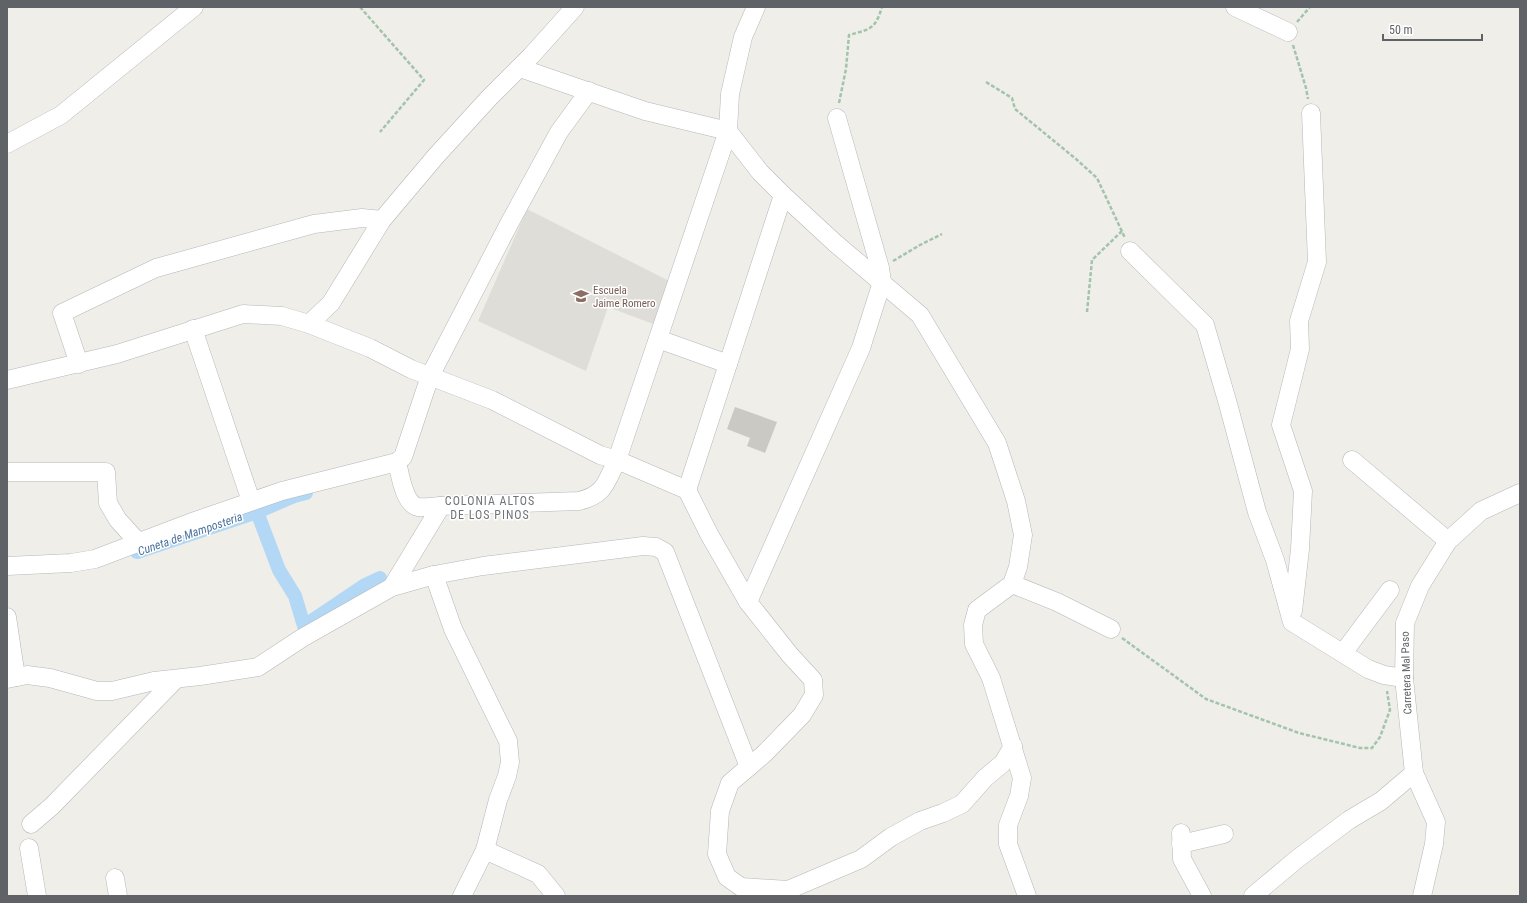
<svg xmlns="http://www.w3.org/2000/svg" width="1527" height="903" font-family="'Roboto Condensed',sans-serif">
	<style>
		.education { fill: #dfddd7 }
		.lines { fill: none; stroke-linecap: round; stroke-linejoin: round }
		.canal { stroke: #b2d8f6; stroke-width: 14 }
		.building { fill: #cbc9c4 }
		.minor-casing { stroke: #b5b7bb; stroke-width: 19 }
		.path { stroke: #a2c4ac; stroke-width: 2.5; stroke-dasharray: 4 2; stroke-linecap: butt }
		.minor { stroke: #fff; stroke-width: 18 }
		.labels { text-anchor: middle; stroke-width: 3; stroke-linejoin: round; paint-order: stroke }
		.education-label { font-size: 11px; fill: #785e54; stroke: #fff; text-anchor: start }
		.street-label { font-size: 11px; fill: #5f6266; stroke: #fff }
		.neighbourhood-label { font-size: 12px; letter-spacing: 1px; fill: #707478; stroke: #fff }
		.water-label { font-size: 12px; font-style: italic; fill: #4c749e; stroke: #fff }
	</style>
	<rect width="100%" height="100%" fill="#f0eee8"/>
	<polygon class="education" points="527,209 677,285 661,327 608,307 586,371 478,321"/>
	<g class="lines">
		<g class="canal">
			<polyline points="306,493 294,496 257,512 279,570 295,596 304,626 365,585 380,578"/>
			<polyline points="137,552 257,512 254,504"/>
		</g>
	</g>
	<polygon class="building" points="735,407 777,422 765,453 747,446 750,438 727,429"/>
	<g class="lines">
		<defs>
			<g id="minor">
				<polyline points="1235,7 1288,32"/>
				<polyline points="520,68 645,111 728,131 760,172 783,195 835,243 920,315 997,443 1016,501 1023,535 1018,567 1012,584 977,610 973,625 974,644 991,678 1022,778 1019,796 1008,825 1008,844 1027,896"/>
				<polyline points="7,144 61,115 194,7"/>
				<polyline points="1130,251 1205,325 1228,404 1257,512 1275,560 1292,622 1368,669 1384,675 1404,678"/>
				<polyline points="309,324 331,303 382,220 436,156 489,98 531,56 575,7"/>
				<polyline points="193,329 251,501"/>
				<polyline points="658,339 728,364"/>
				<polyline points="79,364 62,313 156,268 314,224 362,218 382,220"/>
				<polyline points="7,380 117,354 243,314 282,316 309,324 370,348 411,369 492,400 600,455 617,460 687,490 783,195"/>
				<polyline points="1352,460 1448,541"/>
				<path d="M397,462C400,474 404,504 418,507C425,508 434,506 441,506"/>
				<polyline points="7,472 106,472 108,503 118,520 138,542"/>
				<polyline points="687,490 709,534 748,602 790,655 813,680 814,695 802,715 764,754 730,783 720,811 717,854 727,877 741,887 788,890 861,859 891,837 920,821 943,813 962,804 985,778 1003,763 1013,746"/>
				<polyline points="7,566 71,563 95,559 195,521 282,491 397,462 403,457 430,376 510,222 559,132 589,91"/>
				<polyline points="434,575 453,629 508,741 510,762 507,776 498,800 485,850 462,896"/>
				<polyline points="1012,584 1057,602 1111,629"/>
				<path d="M392,587L441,506L579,501C605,495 606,482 617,460L728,131L730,94L743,37L756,7"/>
				<polyline points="748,602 861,348 882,282 880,268 837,118"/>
				<polyline points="1293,611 1300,549 1303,491 1281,425 1300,349 1299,321 1317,262 1311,113"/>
				<polyline points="7,617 16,677"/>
				<polyline points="1343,653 1390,590"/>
				<polyline points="7,679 27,675 50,678 97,691 112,691 154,681 200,676 258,667 302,638 392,587 434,575 483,566 643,546 656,547 665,552 749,767"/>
				<polyline points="31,824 52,806 176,679"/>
				<polyline points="1181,833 1182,859 1202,896"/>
				<polyline points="1181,844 1224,834"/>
				<polyline points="29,848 37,896"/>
				<polyline points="485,850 538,874 556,896"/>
				<polyline points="115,878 118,896"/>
				<polyline points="1253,896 1297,859 1349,820 1381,801 1414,773"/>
				<polyline points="1422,896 1434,844 1436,822 1414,773 1404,678 1405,623 1420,586 1448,541 1481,511 1520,493"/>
			</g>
		</defs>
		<use href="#minor" class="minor-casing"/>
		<g class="path">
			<polyline points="360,7 424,80 380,132"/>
			<polyline points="1297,22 1310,7"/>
			<polyline points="1293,45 1306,88 1308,99"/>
			<polyline points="986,82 1012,98 1015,109 1076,159 1097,178 1125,238"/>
			<path d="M839,103L846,69L849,35C870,29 875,30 882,7"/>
			<polyline points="893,261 920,245 942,234"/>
			<polyline points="1087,312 1092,260 1122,231"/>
			<polyline points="1122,638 1206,699 1299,733 1360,748 1372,748 1380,737 1390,710 1387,691"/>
		</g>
		<use href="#minor" class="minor"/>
	</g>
	<defs>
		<symbol id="school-bare" viewBox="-9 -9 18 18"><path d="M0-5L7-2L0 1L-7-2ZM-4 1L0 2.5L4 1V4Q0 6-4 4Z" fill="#8d6e63" stroke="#fff" stroke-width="2.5" paint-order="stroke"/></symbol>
	</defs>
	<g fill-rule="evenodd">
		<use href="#school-bare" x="570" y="285" width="22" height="22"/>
	</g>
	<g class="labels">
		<g class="education-label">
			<text x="593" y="294">Escuela<tspan x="593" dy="13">Jaime Romero</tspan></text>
		</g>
		<g class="street-label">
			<text transform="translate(1406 673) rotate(-92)" y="4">Carretera Mal Paso</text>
		</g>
		<g class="neighbourhood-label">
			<text x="490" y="505">COLONIA ALTOS<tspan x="490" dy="14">DE LOS PINOS</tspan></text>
		</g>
		<g class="water-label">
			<text transform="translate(190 534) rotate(-19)" y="4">Cuneta de Mamposteria</text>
		</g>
	</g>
	<rect width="1527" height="903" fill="none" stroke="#5f6266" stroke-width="16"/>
	<path d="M1383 34v6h99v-6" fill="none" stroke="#5f6266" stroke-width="2"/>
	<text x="1389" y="34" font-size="12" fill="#5f6266" stroke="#ffffff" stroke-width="3" paint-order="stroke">50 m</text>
</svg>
